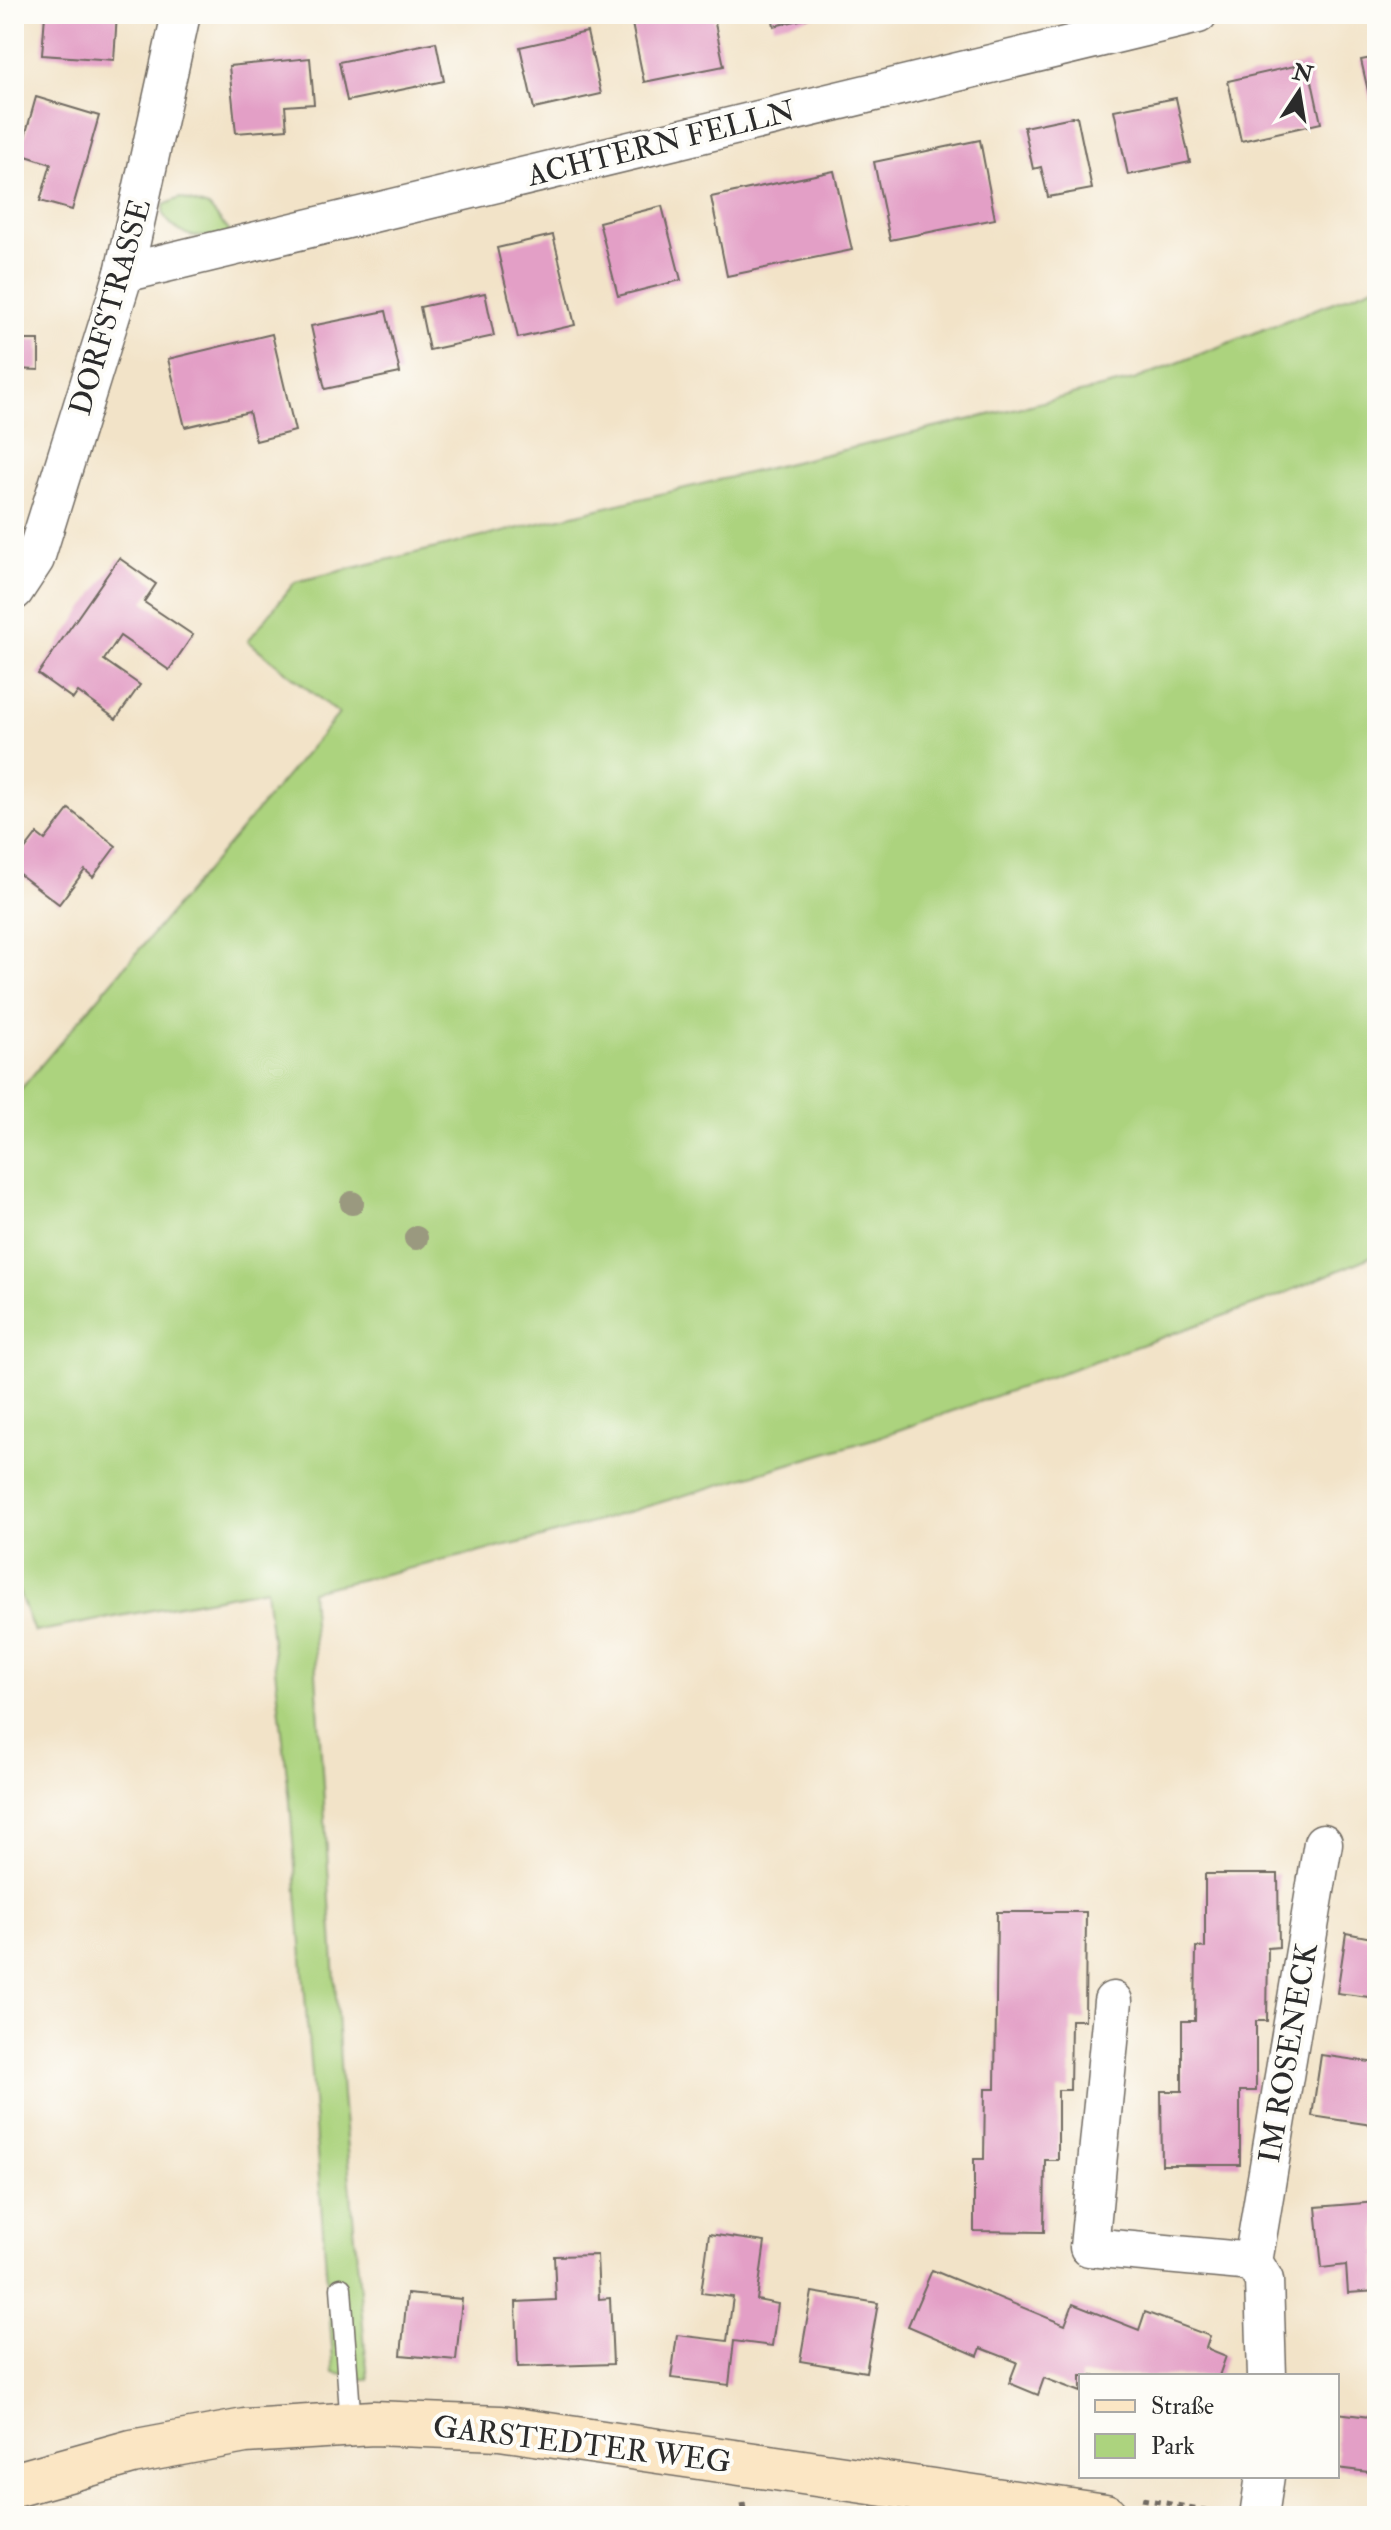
<svg xmlns="http://www.w3.org/2000/svg" width="1391" height="2530" font-family="'IM FELL Double Pica',serif">
	<style>
		.green { fill: #acd37e; stroke: #6c7f54; stroke-width: 2 }
		.building { fill: #e39fc6 }
		.lines { fill: none; stroke-linecap: round; stroke-linejoin: round }
		.service-casing { stroke: #716b62; stroke-width: 23 }
		.minor-casing { stroke: #716b62; stroke-width: 41 }
		.secondary-casing { stroke: #716b62; stroke-width: 47 }
		.path { stroke: #716b62; stroke-width: 5; stroke-dasharray: 6 6; stroke-linecap: butt }
		.service { stroke: #fff; stroke-width: 20 }
		.minor { stroke: #fff; stroke-width: 38 }
		.secondary { stroke: #fbe6c4; stroke-width: 44 }
		.tree { fill: #9a997f }
		.labels { text-anchor: middle; stroke-width: 8; stroke-linejoin: round; paint-order: stroke }
		.street-label { font-size: 30px; fill: #2b2b2b; stroke: #fdfcf7 }
	</style>
	<rect width="100%" height="100%" fill="#fdfcf7"/>
	<filter id="ink" filterUnits="userSpaceOnUse"><feTurbulence type="fractalNoise" baseFrequency=".0125" numOctaves="2"/><feDisplacementMap in="SourceGraphic" scale="16" xChannelSelector="R" yChannelSelector="G"/><feConvolveMatrix kernelMatrix="1 2 1 2 8 2 1 2 1" color-interpolation-filters="sRGB"/></filter>
	<filter id="wash" filterUnits="userSpaceOnUse"><feTurbulence type="fractalNoise" baseFrequency=".006" numOctaves="4" result="noise"/><feDisplacementMap in="SourceGraphic" scale="32" xChannelSelector="R" yChannelSelector="G"/><feGaussianBlur stdDeviation="1.8" result="paint"/><feColorMatrix in="noise" values="0 0 0 0 0 0 0 0 0 0 0 0 0 0 0 0 0 1.4 0 .05"/><feComposite in="paint" operator="in"/></filter>
	<g filter="url(#wash)">
		<rect width="100%" height="100%" fill="#f2e3c8"/>
		<g class="green">
			<path d="M180,198L209,207L231,233C202,238 181,242 163,214L164,205Z"/>
			<polygon points="1377,285 1377,1254 1271,1299 873,1439 541,1538 311,1591 342,2095 368,2380 334,2373 290,1802 266,1589 34,1632 14,1579 14,1097 339,714 248,641 295,582 1134,380"/>
		</g>
		<g id="blocks">
			<g class="building">
				<polygon points="45,14 117,14 114,60 42,55"/>
				<polygon points="630,14 713,14 724,66 644,82"/>
				<polygon points="772,14 821,14 822,15 774,26"/>
				<polygon points="587,32 601,94 534,109 520,47"/>
				<polygon points="436,42 444,81 347,101 339,62"/>
				<polygon points="1377,57 1377,113 1373,113 1361,60"/>
				<polygon points="310,58 314,104 285,106 287,129 236,133 229,66"/>
				<polygon points="1308,63 1321,123 1241,141 1228,81"/>
				<polygon points="36,97 99,116 72,210 40,201 51,164 20,154"/>
				<polygon points="1176,98 1190,162 1128,175 1114,110"/>
				<polygon points="1077,116 1092,189 1048,197 1041,167 1033,169 1024,127"/>
				<polygon points="980,140 995,219 890,240 874,162"/>
				<polygon points="834,171 852,250 727,276 711,197"/>
				<polygon points="662,206 681,280 618,296 599,222"/>
				<polygon points="553,235 575,325 518,338 497,248"/>
				<polygon points="485,293 494,336 429,350 420,307"/>
				<polygon points="386,311 400,373 325,389 311,326"/>
				<polygon points="14,321 18,321 18,340 39,340 39,370 14,369"/>
				<polygon points="272,334 295,431 256,441 249,412 185,427 168,359"/>
				<polygon points="119,558 156,584 144,602 193,635 169,670 120,636 104,660 140,685 116,719 78,692 73,699 38,674"/>
				<polygon points="69,809 116,846 93,877 85,870 59,904 14,870 14,864 37,834 45,840"/>
				<polygon points="1205,1874 1278,1874 1279,1947 1268,1948 1267,2021 1256,2021 1256,2091 1240,2091 1240,2165 1162,2165 1161,2091 1182,2091 1182,2021 1195,2021 1196,1947 1205,1948"/>
				<polygon points="997,1912 1086,1912 1085,2020 1071,2020 1070,2090 1058,2090 1058,2160 1045,2160 1044,2232 974,2231 974,2159 984,2159 985,2089 995,2089"/>
				<polygon points="1346,1933 1377,1939 1377,1998 1337,1993"/>
				<polygon points="1321,2055 1377,2063 1372,2125 1312,2116"/>
				<polygon points="1377,2202 1377,2291 1348,2293 1346,2265 1322,2268 1316,2207"/>
				<polygon points="709,2234 765,2242 757,2300 778,2304 772,2346 734,2341 729,2385 671,2378 677,2335 727,2341 733,2297 701,2293"/>
				<polygon points="597,2255 599,2299 610,2298 613,2364 518,2367 516,2302 556,2300 554,2256"/>
				<polygon points="932,2270 1065,2325 1073,2304 1139,2330 1145,2312 1210,2336 1206,2348 1226,2356 1219,2376 1081,2376 1081,2392 1044,2378 1038,2395 1009,2383 1017,2362 981,2348 978,2356 908,2326"/>
				<polygon points="812,2292 878,2303 866,2372 800,2361"/>
				<polygon points="407,2294 462,2299 456,2360 401,2355"/>
				<polygon points="1337,2413 1377,2418 1377,2473 1337,2468"/>
			</g>
		</g>
	</g>
	<g filter="url(#ink)">
		<use href="#blocks" fill-opacity="0" stroke="#716b62" stroke-width="2"/>
		<g class="lines">
			<defs>
				<polyline id="service" points="341,2288 351,2425"/>
				<g id="minor">
					<polyline points="124,273 1198,14"/>
					<polyline points="14,591 35,559 124,273 181,14"/>
					<polyline points="1113,2001 1089,2247 1253,2262"/>
					<polyline points="1267,2376 1264,2280 1253,2262 1323,1843"/>
					<polyline points="1259,2516 1265,2476"/>
				</g>
				<polyline id="secondary" points="14,2485 132,2452 245,2431 373,2423 500,2428 1105,2516"/>
			</defs>
			<use href="#service" class="service-casing"/>
			<use href="#minor" class="minor-casing"/>
			<use href="#secondary" class="secondary-casing"/>
			<g class="path">
				<polyline points="1142,2499 1223,2513"/>
				<polyline points="743,2503 745,2516"/>
			</g>
			<use href="#service" class="service"/>
			<use href="#minor" class="minor"/>
			<use href="#secondary" class="secondary"/>
		</g>
		<g class="tree">
			<circle cx="352" cy="1203" r="12"/>
			<circle cx="416" cy="1238" r="12"/>
		</g>
	</g>
	<g class="labels">
		<g class="street-label">
			<text transform="translate(661 143) rotate(-14)" y="10">ACHTERN FELLN</text>
			<text transform="translate(110 307) rotate(-74)" y="10">DORFSTRASSE</text>
			<text transform="translate(1288 2053) rotate(-80)" y="10">IM ROSENECK</text>
			<text transform="translate(582 2444) rotate(7)" y="10">GARSTEDTER WEG</text>
		</g>
	</g>
	<rect width="1391" height="2530" fill="none" stroke="#fdfcf7" stroke-width="48"/>
	<rect x="1079" y="2374" width="260" height="104" fill="#fdfcf7" stroke="#a9a8a5" stroke-width="2"/>
	<rect x="1095" y="2400" width="40" height="12" fill="#fbe6c4" stroke="#a9a8a5" stroke-width="2"/>
	<text x="1151" y="2414" font-size="24" fill="#2b2b2b">Straße</text>
	<rect x="1095" y="2434" width="40" height="24" fill="#acd37e" stroke="#a9a8a5" stroke-width="2"/>
	<text x="1151" y="2454" font-size="24" fill="#2b2b2b">Park</text>
	<g transform="translate(1299 92) rotate(12)" stroke="#fdfcf7" stroke-width="6" paint-order="stroke">
	<path d="M0-6L14 30L0 20L-14 30Z" fill="#2b2b2b"/>
	<text y="-12" font-size="22" font-weight="bold" text-anchor="middle" fill="#2b2b2b">N</text>
	</g>
</svg>
